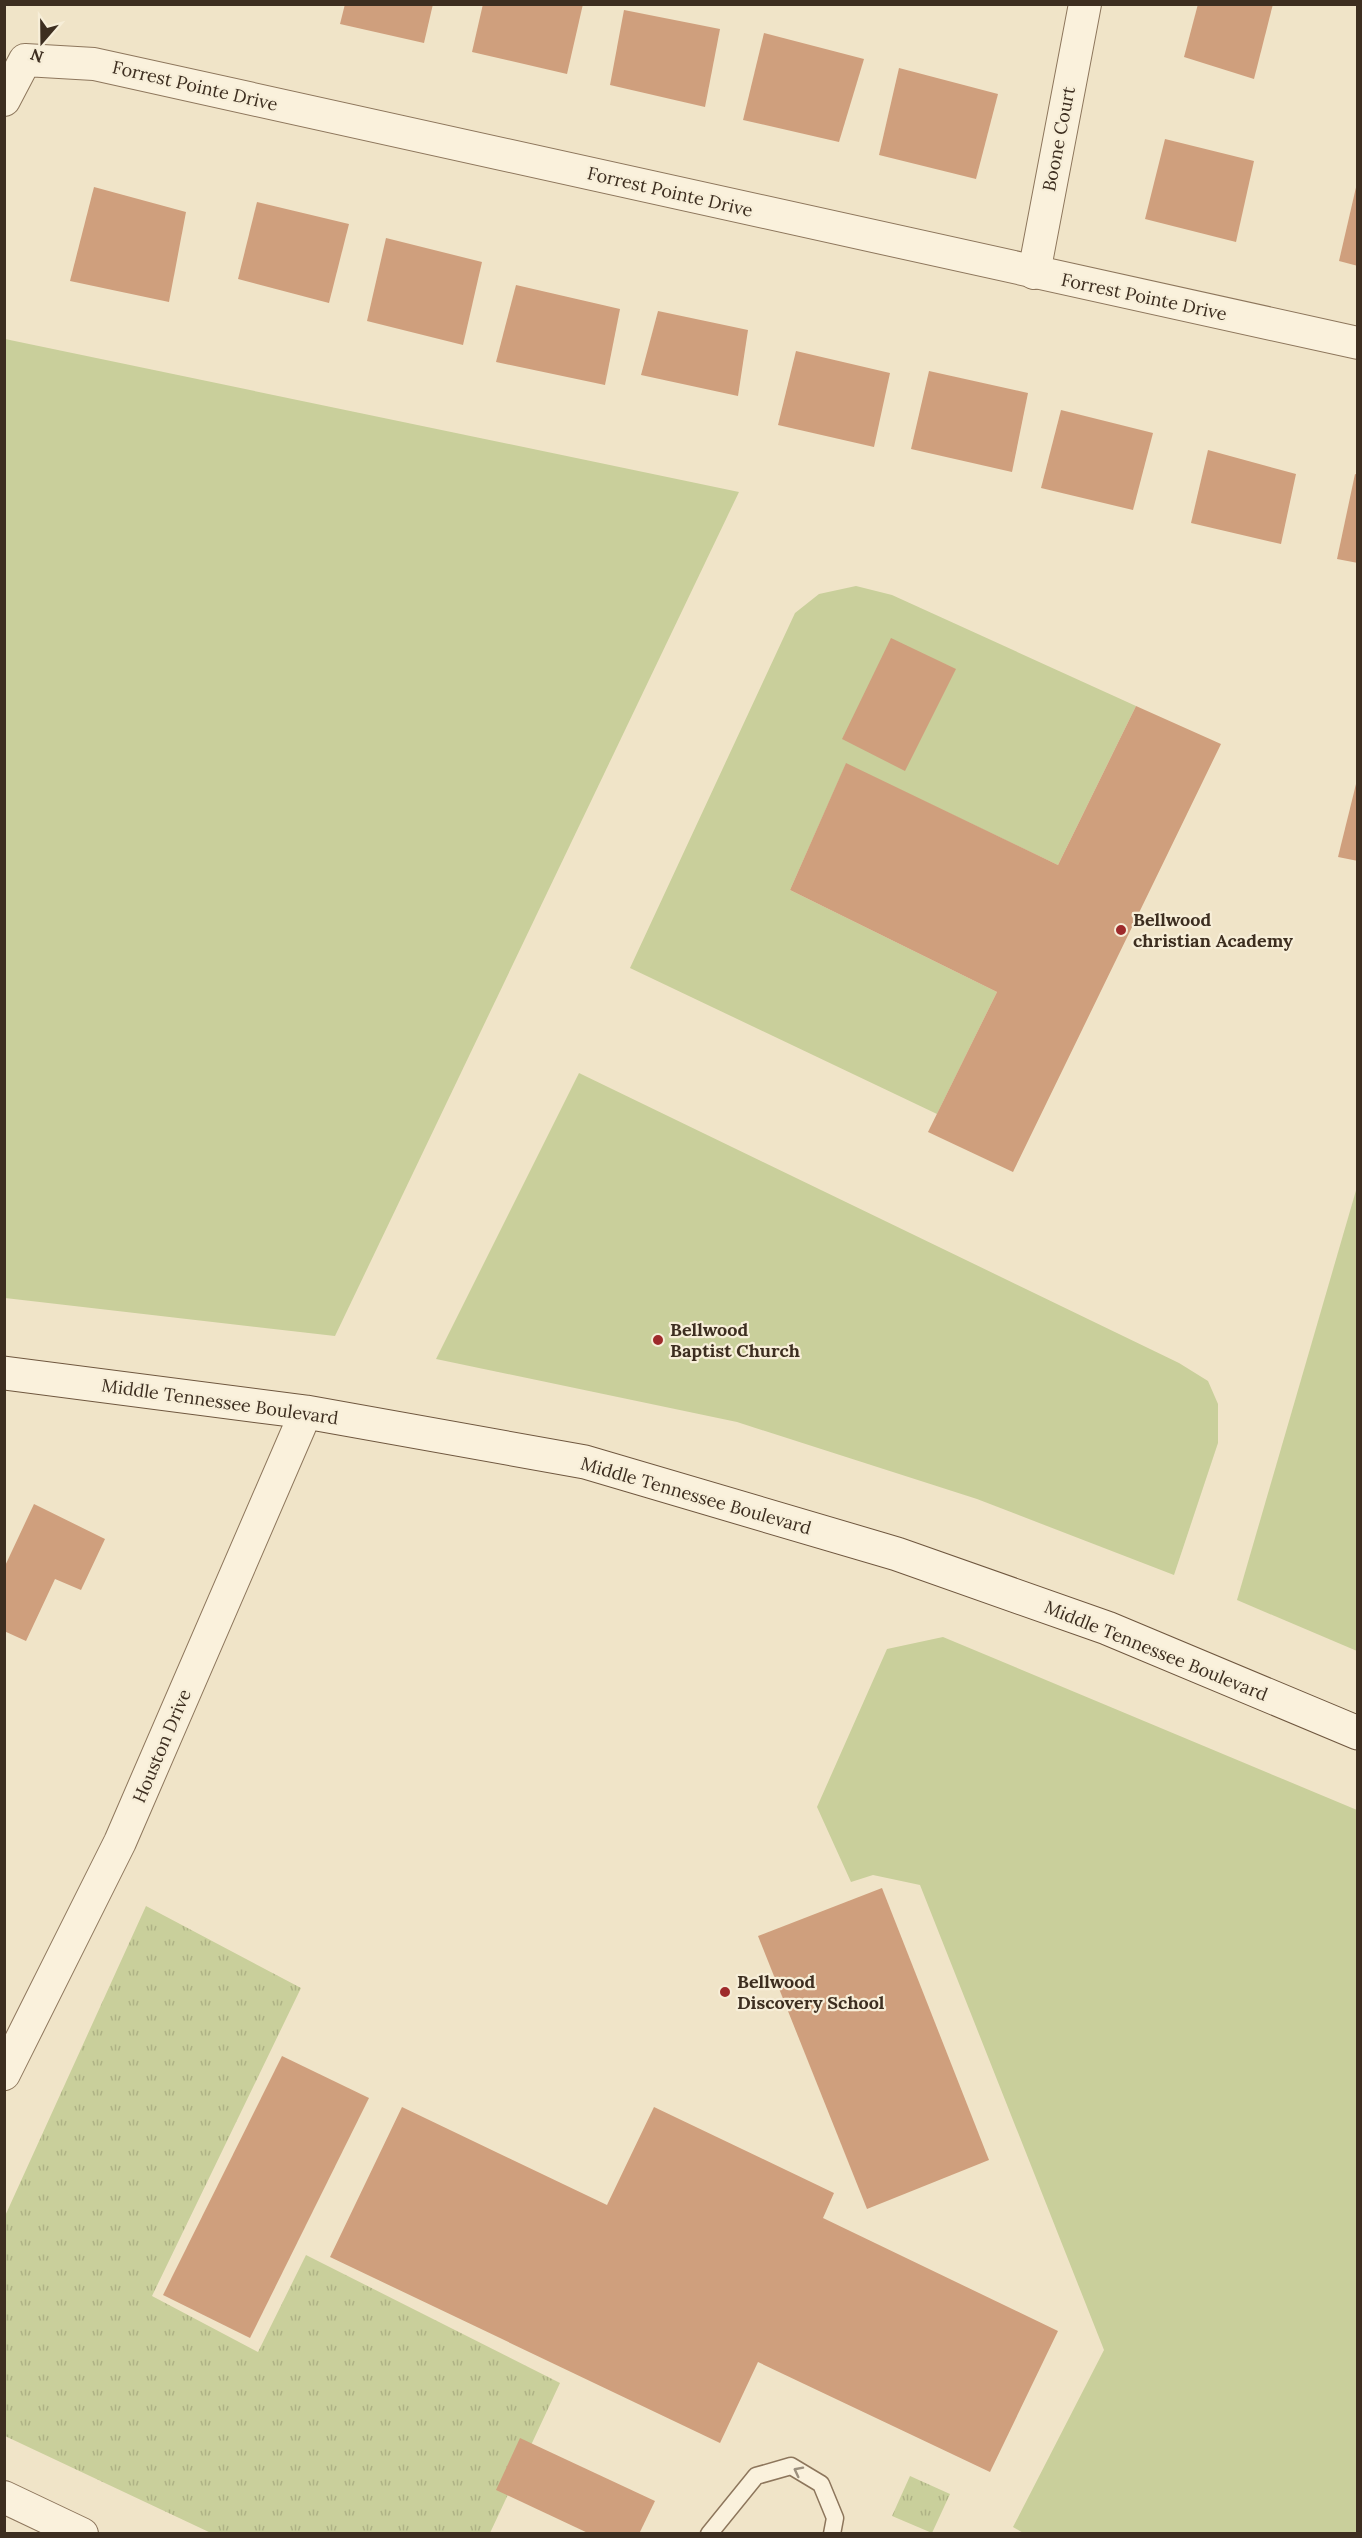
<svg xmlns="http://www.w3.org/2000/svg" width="1362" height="2538" font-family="Lora,serif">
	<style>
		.green { fill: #c9cf9b }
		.park { fill: url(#park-tufts) }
		.building { fill: #cf9f7d }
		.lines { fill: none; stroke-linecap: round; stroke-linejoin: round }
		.service-casing { stroke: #8d765c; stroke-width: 19 }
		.minor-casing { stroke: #8d765c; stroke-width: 34 }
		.secondary-casing { stroke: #6f573f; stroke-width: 35 }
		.service { stroke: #faf1dc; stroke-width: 16 }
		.minor { stroke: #faf1dc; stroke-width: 32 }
		.secondary { stroke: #faf1dc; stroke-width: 33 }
		.oneway { stroke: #9c907e }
		.poi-dot { fill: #9e2a2b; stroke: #f7eed8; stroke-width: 2 }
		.labels { text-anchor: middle; stroke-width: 4.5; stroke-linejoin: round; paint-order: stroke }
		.street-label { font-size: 18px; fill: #3d2e20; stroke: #f7eed8 }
		.poi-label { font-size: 18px; font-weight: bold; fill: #3d2e20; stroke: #f7eed8; text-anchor: start }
	</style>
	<defs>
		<pattern id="park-tufts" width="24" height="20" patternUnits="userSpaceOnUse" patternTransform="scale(1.5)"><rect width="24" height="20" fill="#c9cf9b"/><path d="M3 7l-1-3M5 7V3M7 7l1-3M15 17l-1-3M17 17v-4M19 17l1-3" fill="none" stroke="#aeb285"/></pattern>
	</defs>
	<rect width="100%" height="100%" fill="#f0e4c8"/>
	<g class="green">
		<polygon points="5,339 739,492 335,1336 5,1298"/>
		<polygon points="856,586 892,595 1136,706 1058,865 846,764 790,890 997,992 937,1114 630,968 795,613 819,594"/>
		<polygon points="579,1073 1179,1363 1208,1381 1218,1404 1218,1443 1174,1575 977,1499 737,1422 436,1359"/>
		<polygon points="1357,1187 1357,1651 1237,1600"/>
		<polygon points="943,1637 1357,1810 1357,2533 1025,2534 1013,2527 1104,2350 920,1885 873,1875 851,1882 817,1807 887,1649"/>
	</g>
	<g class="park">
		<polygon points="146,1906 301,1988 152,2296 258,2352 306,2255 560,2383 490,2533 211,2533 5,2436 5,2216"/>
		<polygon points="910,2476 950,2494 932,2533 892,2516"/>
	</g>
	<g class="building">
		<polygon points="345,4 433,4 424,43 340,24"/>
		<polygon points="483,4 583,4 567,74 472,52"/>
		<polygon points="1198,4 1273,4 1254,79 1184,57"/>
		<polygon points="624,10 720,29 705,107 610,85"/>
		<polygon points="764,33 864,59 839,142 743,120"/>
		<polygon points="899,68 998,94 976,179 879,155"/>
		<polygon points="1165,139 1254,161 1236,242 1145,219"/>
		<polygon points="1357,183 1358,183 1358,266 1339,261"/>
		<polygon points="94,187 186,212 169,302 70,281"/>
		<polygon points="257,202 349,224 329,303 238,279"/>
		<polygon points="386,238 482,262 463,345 367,321"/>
		<polygon points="516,285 620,309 605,385 496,362"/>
		<polygon points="658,311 748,330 738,396 641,375"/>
		<polygon points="796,351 890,373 874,447 778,425"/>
		<polygon points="929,371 1028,393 1012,472 911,449"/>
		<polygon points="1061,410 1153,433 1133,510 1041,488"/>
		<polygon points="1208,450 1296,474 1281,544 1191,523"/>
		<polygon points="1355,474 1358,475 1358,563 1337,559"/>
		<polygon points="891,638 956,669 905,771 842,739"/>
		<polygon points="1136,706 1221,744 1013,1172 928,1132 997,992 790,890 846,763 1058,865"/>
		<polygon points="1357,780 1358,780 1358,861 1338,857"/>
		<polygon points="34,1504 105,1539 81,1590 55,1579 26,1641 4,1631 4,1568"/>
		<polygon points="882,1888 989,2160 867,2209 758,1936"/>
		<polygon points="282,2056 369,2098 250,2338 163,2295"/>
		<polygon points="402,2107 607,2205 654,2107 834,2193 823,2218 1058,2331 990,2472 758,2362 720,2443 330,2257"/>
		<polygon points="520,2438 655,2501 639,2534 590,2534 496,2490"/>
	</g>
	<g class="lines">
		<defs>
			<polyline id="service" points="709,2534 756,2476 791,2466 821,2484 835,2518 832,2534"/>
			<g id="minor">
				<polyline points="4,100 25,60 94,64 1358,343"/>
				<polyline points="1034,273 1085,4"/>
				<polyline points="4,2074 120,1842 306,1412"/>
				<polyline points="4,2497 82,2534"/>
			</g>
			<polyline id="secondary" points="4,1373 306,1412 585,1462 897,1554 1107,1628 1358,1733"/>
		</defs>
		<use href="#service" class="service-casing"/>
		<use href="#minor" class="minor-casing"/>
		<use href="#secondary" class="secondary-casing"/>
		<use href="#service" class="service"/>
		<use href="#minor" class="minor"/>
		<use href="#secondary" class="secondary"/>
	</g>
	<defs><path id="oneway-chevron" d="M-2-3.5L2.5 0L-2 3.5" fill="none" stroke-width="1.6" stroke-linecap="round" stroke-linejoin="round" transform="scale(1.5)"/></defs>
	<use class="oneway" href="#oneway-chevron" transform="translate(798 2471) rotate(-153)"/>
	<g class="poi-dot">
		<circle cx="1121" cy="930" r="6"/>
		<circle cx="658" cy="1340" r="6"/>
		<circle cx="725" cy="1992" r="6"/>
	</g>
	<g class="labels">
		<g class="street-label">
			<text transform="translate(195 86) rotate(13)" y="6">Forrest Pointe Drive</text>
			<text transform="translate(1059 139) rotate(-79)" y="6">Boone Court</text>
			<text transform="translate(670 192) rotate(13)" y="6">Forrest Pointe Drive</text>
			<text transform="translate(1144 297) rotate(12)" y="6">Forrest Pointe Drive</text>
			<text transform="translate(220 1402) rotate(8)" y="6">Middle Tennessee Boulevard</text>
			<text transform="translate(696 1496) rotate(16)" y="6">Middle Tennessee Boulevard</text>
			<text transform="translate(1156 1651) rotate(22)" y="6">Middle Tennessee Boulevard</text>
			<text transform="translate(162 1746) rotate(-67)" y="6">Houston Drive</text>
		</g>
		<g class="poi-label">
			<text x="1133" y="926">Bellwood<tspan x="1133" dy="21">christian Academy</tspan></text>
			<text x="670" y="1336">Bellwood<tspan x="670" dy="21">Baptist Church</tspan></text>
			<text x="737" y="1988">Bellwood<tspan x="737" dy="21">Discovery School</tspan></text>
		</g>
	</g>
	<rect width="1362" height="2538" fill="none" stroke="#3d2e20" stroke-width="12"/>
	<g transform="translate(42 42) rotate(200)" stroke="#f7eed8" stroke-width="4.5" paint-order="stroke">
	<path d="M0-4.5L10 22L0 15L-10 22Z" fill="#3d2e20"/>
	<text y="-9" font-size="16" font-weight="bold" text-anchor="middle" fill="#3d2e20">N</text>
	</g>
</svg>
